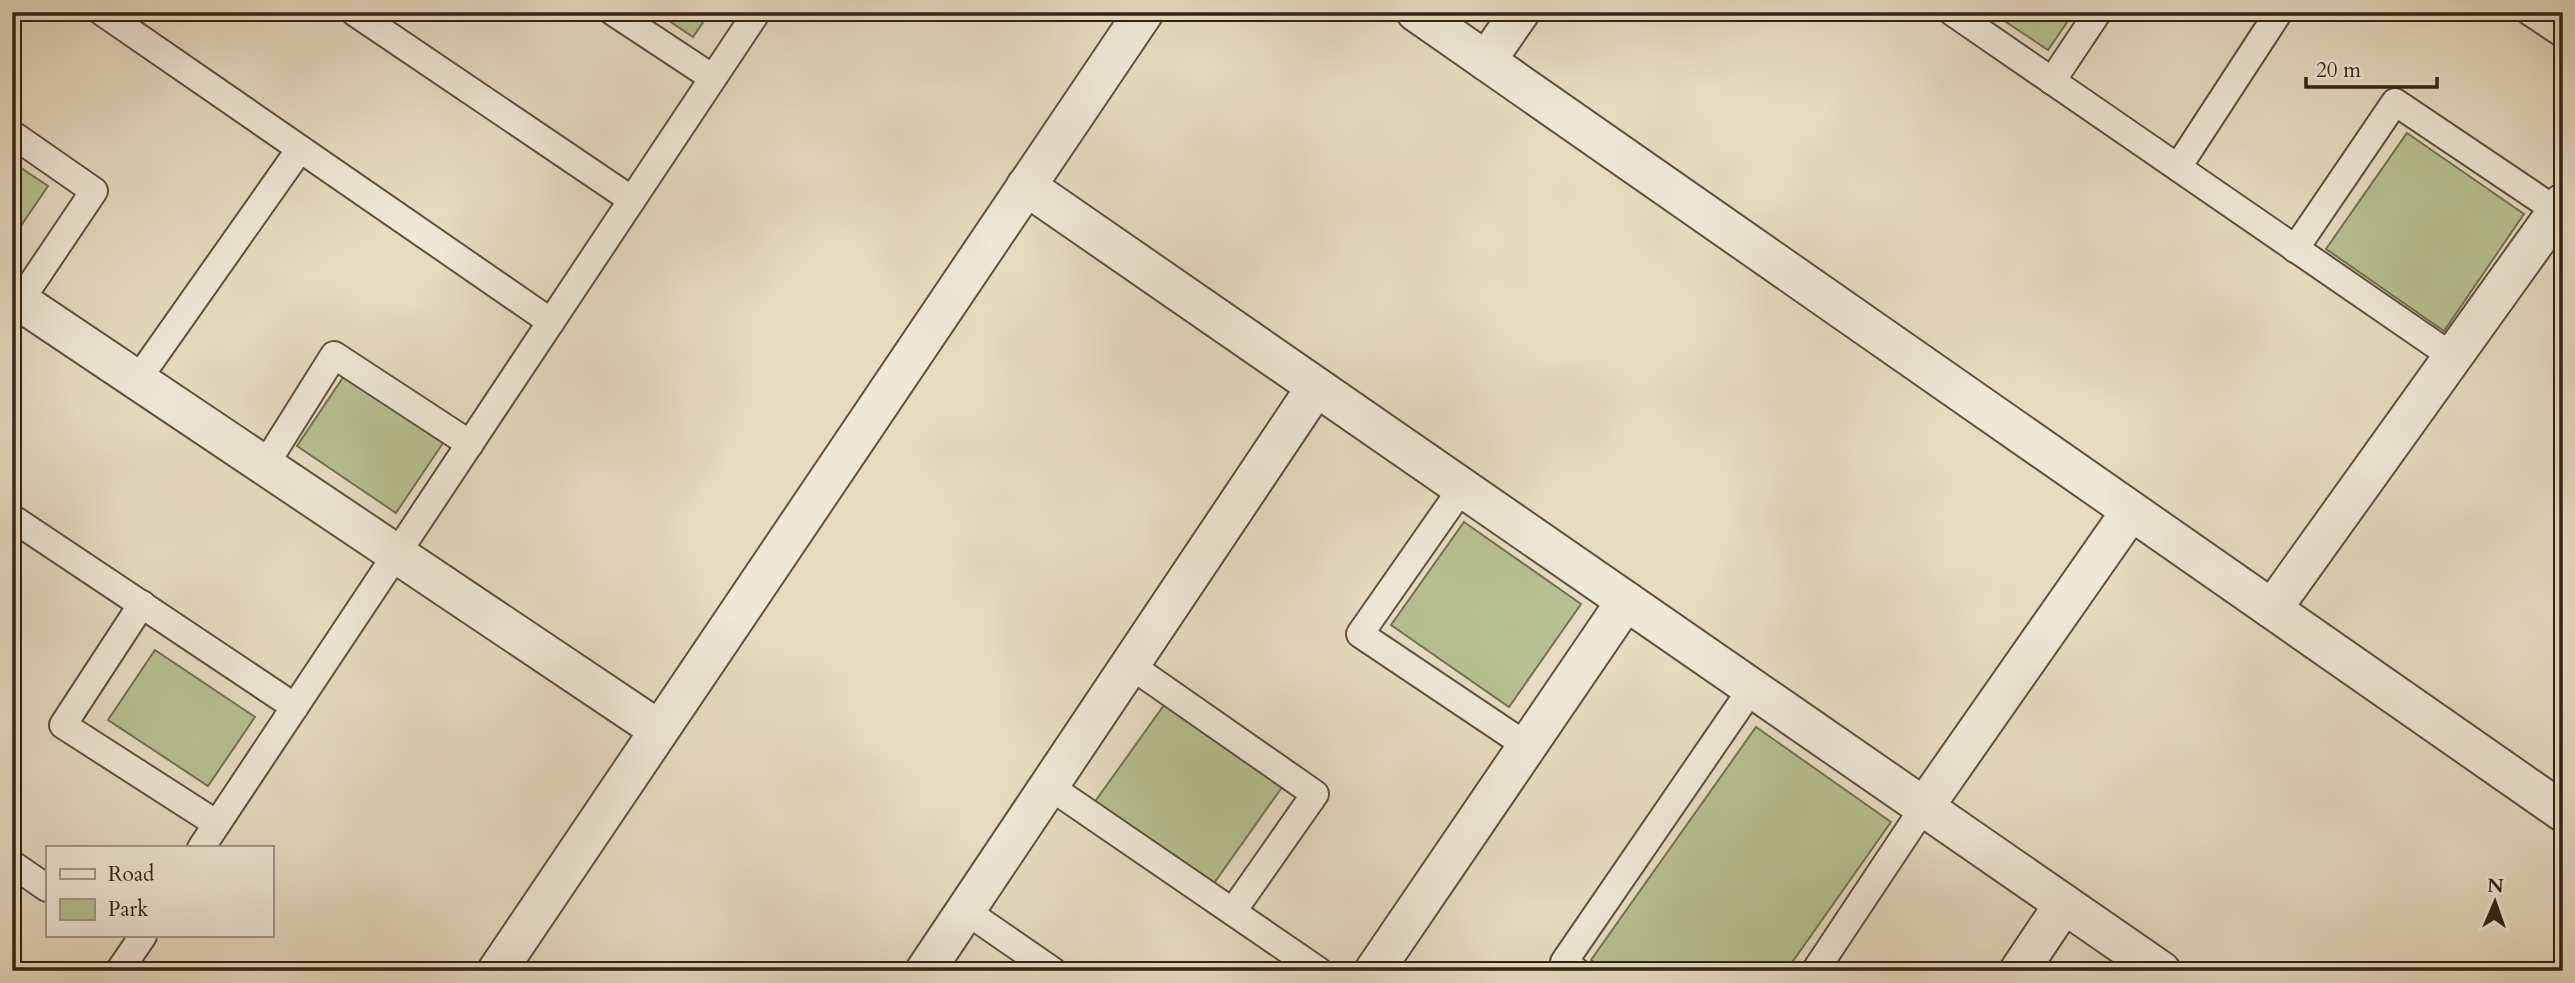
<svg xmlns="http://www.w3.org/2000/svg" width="2575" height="983" font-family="Cardo,serif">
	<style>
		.green { fill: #b7c092; stroke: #747252; stroke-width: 2 }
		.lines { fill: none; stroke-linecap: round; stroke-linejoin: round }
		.service-casing { stroke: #5f523e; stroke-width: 30 }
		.minor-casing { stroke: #5f523e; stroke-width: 42 }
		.tertiary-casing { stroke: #5f523e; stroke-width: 42 }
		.service { stroke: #efe8d7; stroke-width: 26 }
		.minor { stroke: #efe8d7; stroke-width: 38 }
		.tertiary { stroke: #efe8d7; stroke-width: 38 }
	</style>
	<rect width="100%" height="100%" fill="#e7dcc1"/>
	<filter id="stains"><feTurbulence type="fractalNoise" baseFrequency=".00286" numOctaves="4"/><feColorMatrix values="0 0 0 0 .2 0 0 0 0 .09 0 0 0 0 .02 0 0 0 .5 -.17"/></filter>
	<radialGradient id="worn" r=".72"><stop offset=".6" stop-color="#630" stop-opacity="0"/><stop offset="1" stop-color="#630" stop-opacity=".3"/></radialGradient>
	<g class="green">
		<polygon points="656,12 710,12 693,37"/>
		<polygon points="1991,12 2074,12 2048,50"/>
		<polygon points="2407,133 2524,214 2444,331 2326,249"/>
		<polygon points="12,162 48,186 12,239"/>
		<polygon points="344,376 443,443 396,513 297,446"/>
		<polygon points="1464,522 1581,604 1509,707 1391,625"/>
		<polygon points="155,650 255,717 208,786 108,720"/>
		<polygon points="1167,701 1285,783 1212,886 1094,803"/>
		<polygon points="1756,727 1891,822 1786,971 1606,971 1591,960"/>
	</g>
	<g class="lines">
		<defs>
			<g id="service">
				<polyline points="102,12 551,322"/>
				<polyline points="354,12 632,200"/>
				<polyline points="613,12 713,78"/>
				<polyline points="1952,12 2453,357"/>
				<polyline points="2530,12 2563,34"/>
				<polyline points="2052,81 2098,12"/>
				<polyline points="12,134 94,191 20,301"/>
				<polyline points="2178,167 2279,12"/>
				<polyline points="2295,249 2395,102 2557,211"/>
				<polyline points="138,379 300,149"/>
				<polyline points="265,465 334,355 470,444"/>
				<polyline points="1462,488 1360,634 1527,746"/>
				<polyline points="12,518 295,707"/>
				<polyline points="142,604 63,725 217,824"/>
				<polyline points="1130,665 1315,794 1233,911"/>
				<polyline points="1049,786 1319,971"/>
				<polyline points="201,848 757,12"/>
				<polyline points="12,864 47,888"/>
				<polyline points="966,911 1053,971"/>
				<polyline points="119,971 143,936"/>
				<polyline points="1576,971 1564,962 1752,688"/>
				<polyline points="1815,971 1924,807"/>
			</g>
			<g id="minor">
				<polyline points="1486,61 1520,12"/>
				<polyline points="1026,186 2161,971"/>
				<polyline points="12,296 659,730"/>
				<polyline points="2272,609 2563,203"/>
				<polyline points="1924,807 2131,511"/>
				<polyline points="925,971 1316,387"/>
				<polyline points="1374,971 1626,601"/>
				<polyline points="2019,971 2064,904"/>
			</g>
			<g id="tertiary">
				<polyline points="1416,12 2563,812"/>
				<polyline points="497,971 1144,12"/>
			</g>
		</defs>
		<use href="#service" class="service-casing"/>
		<use href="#minor" class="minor-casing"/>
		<use href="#tertiary" class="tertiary-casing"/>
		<use href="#service" class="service"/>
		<use href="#minor" class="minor"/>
		<use href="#tertiary" class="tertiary"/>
	</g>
	<rect width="2575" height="983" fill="none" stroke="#e7dcc1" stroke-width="42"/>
	<rect x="14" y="14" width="2547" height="955" fill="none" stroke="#322413" stroke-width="3.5"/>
	<rect x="21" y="21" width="2533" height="941" fill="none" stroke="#322413" stroke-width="2"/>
	<rect x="46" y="846" width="228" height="91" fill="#efe8d7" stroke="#a39a89" stroke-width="2"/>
	<rect x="60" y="869" width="35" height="10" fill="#efe8d7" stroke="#a39a89" stroke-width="2"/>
	<text x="108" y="881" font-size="21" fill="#322413">Road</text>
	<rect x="60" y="899" width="35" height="21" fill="#b7c092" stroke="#a39a89" stroke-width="2"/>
	<text x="108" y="916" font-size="21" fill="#322413">Park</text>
	<g transform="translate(2495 902) rotate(2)" stroke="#efe8d7" stroke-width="5" paint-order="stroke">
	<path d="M0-5L12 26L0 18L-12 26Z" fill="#322413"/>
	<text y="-10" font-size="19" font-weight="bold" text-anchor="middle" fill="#322413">N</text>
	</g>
	<path d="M2306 77v10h131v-10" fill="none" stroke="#322413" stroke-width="3.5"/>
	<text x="2316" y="77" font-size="21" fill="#322413" stroke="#efe8d7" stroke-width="5" paint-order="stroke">20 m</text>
	<rect width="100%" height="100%" filter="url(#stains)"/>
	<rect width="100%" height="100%" fill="url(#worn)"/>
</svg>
